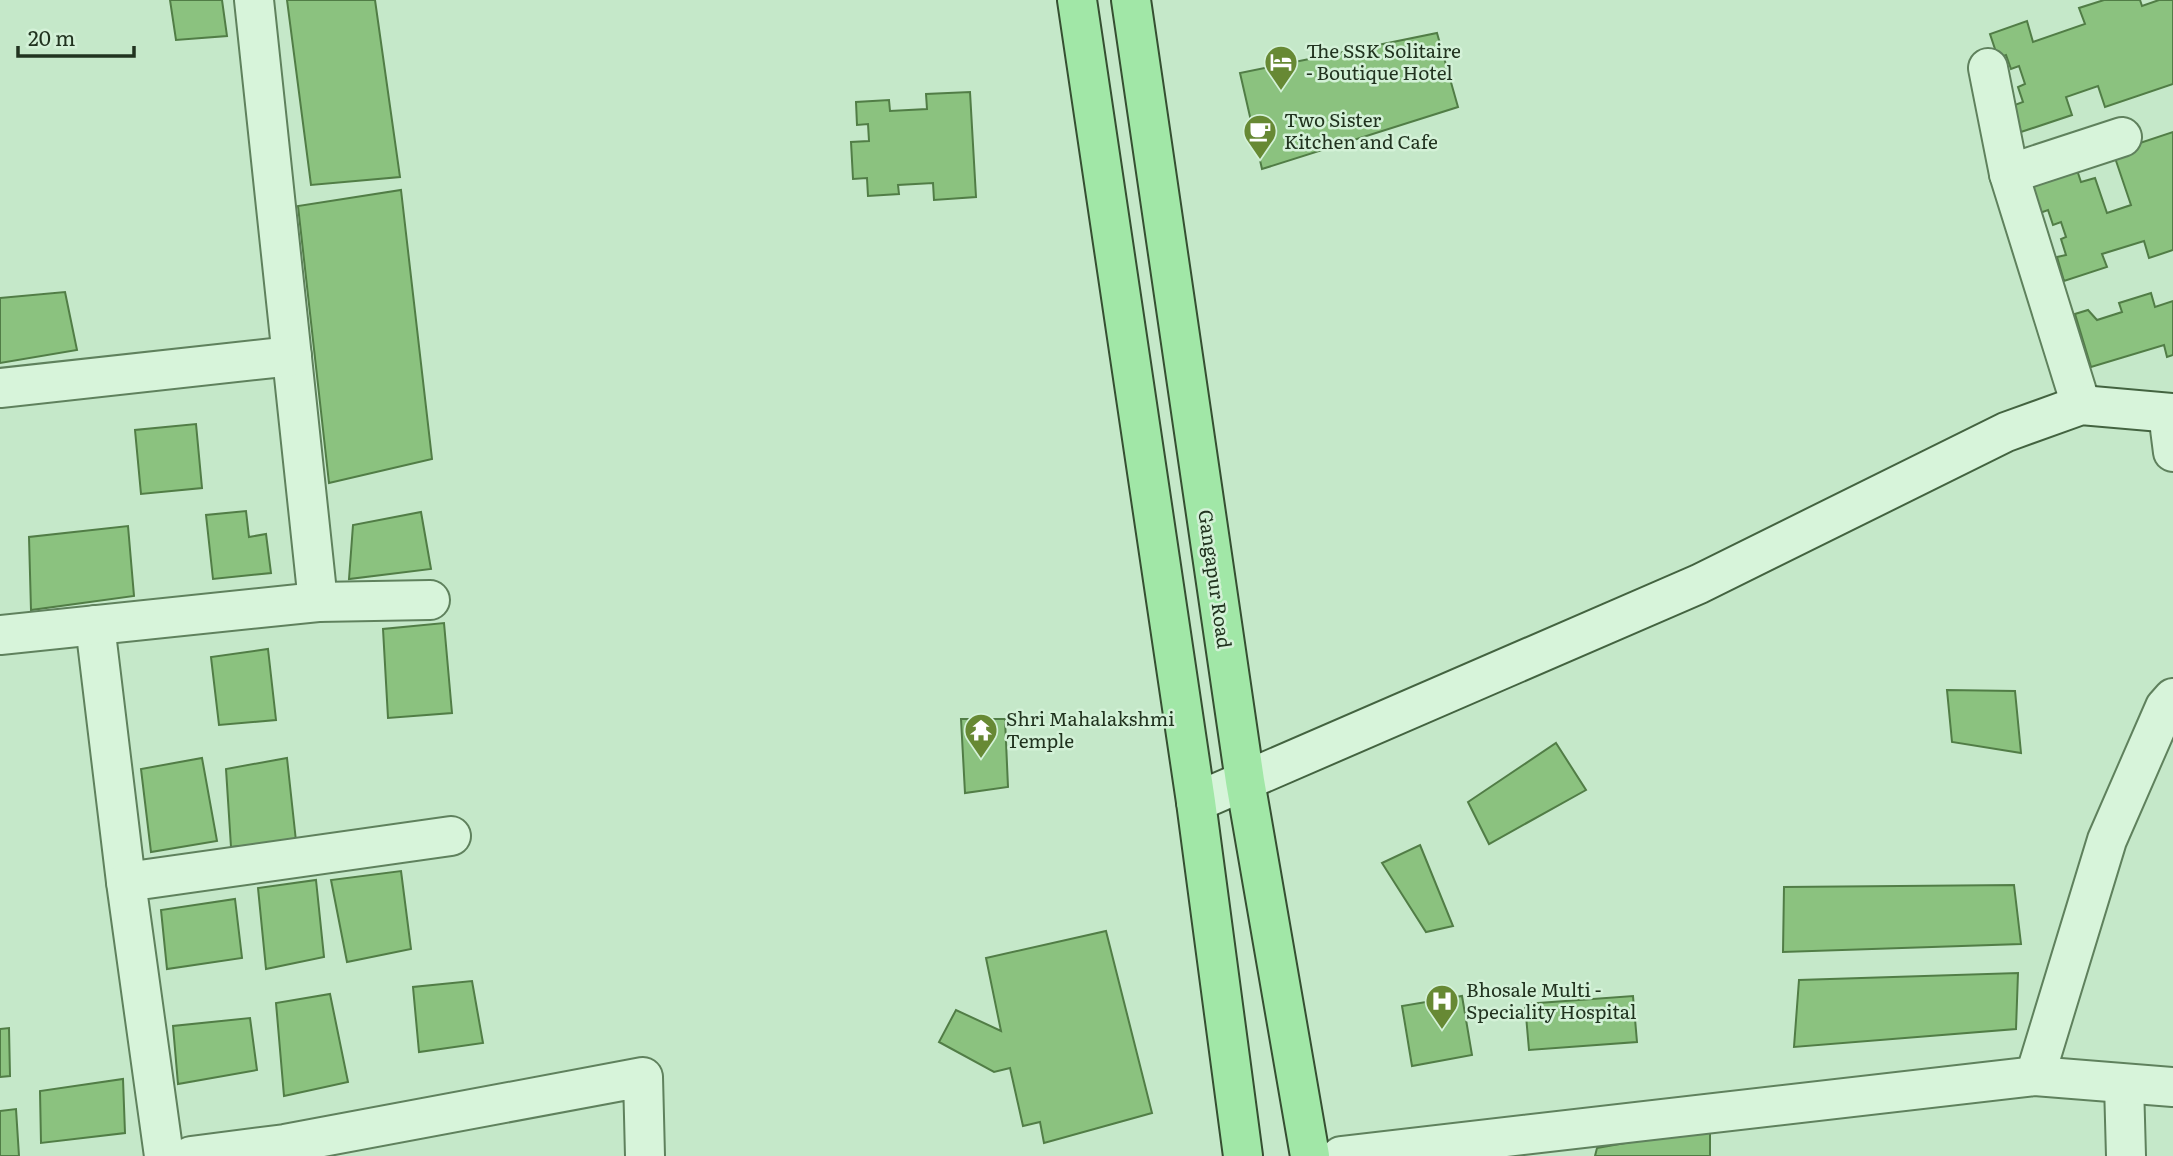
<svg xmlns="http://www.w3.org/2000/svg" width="2173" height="1156" font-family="Literata,serif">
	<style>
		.building { fill: #8bc27f; stroke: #517d46; stroke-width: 2 }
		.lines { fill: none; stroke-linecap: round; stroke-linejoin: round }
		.street-casing { stroke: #5f815d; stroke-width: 42 }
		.secondary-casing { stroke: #436340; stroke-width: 42 }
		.primary-casing { stroke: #354f31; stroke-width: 42 }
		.street { stroke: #d7f4da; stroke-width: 38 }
		.secondary { stroke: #d7f4da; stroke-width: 38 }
		.primary { stroke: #a1e7a7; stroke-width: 38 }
		.labels { text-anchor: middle; stroke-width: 5; stroke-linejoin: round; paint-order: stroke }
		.poi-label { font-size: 19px; fill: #21331f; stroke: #d3f1d7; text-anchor: start }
		.street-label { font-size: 19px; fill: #21331f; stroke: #d3f1d7 }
	</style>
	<rect width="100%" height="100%" fill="#c5e8c9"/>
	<g class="building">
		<polygon points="170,0 222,0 227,36 176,40"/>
		<polygon points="287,0 375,0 400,177 311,185"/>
		<polygon points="2104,0 2140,0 2142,6 2159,0 2173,0 2173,84 2105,107 2098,86 2066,97 2072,115 2021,132 2012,106 2023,102 2018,87 2025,84 2019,66 2011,69 2006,55 1998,58 1990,34 2027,21 2033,42 2085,24 2079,8"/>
		<polygon points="1437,33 1458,107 1262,169 1240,73"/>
		<polygon points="970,92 976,197 934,200 933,183 898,185 899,194 868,196 867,178 853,179 851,142 869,141 868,124 857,125 856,102 889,100 890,111 927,109 926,94"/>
		<polygon points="2173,132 2173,250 2149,258 2144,241 2102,254 2107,267 2064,281 2057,257 2066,255 2061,239 2066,237 2061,222 2053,225 2048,210 2040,213 2030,185 2077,170 2081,182 2095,178 2107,213 2131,205 2113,152"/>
		<polygon points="401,190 432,459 329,483 298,206"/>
		<polygon points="65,292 77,350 0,363 0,298"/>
		<polygon points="2151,293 2155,307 2173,301 2173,355 2167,357 2164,345 2091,367 2075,314 2088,310 2097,320 2122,312 2119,303"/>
		<polygon points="196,424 202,488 141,494 135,430"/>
		<polygon points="246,511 249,537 266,534 271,573 213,579 206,515"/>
		<polygon points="421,512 431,569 349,579 353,525"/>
		<polygon points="128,526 134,596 31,610 29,537"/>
		<polygon points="444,623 452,713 388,718 383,629"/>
		<polygon points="268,649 276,720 219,725 211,657"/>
		<polygon points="1947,690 2015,691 2021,753 1952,742"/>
		<polygon points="961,719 1005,719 1008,787 965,793"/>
		<polygon points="1556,743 1586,790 1489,844 1468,802"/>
		<polygon points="202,758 217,841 151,852 141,769"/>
		<polygon points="287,758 296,841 231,847 226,769"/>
		<polygon points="1420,845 1453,926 1426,932 1382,863"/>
		<polygon points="401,871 411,949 347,962 331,880"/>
		<polygon points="316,880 324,957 266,969 258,888"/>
		<polygon points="2014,885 2021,944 1783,952 1784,887"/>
		<polygon points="235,899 242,958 167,969 161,910"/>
		<polygon points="1106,931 1152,1113 1044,1143 1040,1122 1023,1126 1010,1068 994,1072 939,1042 956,1010 1001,1031 986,958"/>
		<polygon points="2018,973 2016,1029 1794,1047 1799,980"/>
		<polygon points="472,981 483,1043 419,1052 413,987"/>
		<polygon points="330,994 348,1082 284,1096 276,1003"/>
		<polygon points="1462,996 1472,1055 1412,1066 1402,1006"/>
		<polygon points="1633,996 1637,1042 1529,1050 1525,1004"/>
		<polygon points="250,1018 257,1070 178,1084 173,1026"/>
		<polygon points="9,1028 10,1076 0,1077 0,1029"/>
		<polygon points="123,1079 125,1133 41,1143 40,1091"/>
		<polygon points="16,1109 19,1156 0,1156 0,1111"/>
		<polygon points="1710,1128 1710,1156 1595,1156 1597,1148"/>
	</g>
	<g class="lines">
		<defs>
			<g id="street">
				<polyline points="254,0 318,602"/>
				<polyline points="1988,68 2009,174 2081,405"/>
				<polyline points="2009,174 2122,137"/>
				<polyline points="0,388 292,356"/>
				<polyline points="2168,413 2173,452"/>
				<polyline points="95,625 126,882"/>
				<polyline points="0,635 318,602 430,600"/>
				<polyline points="2035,1076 2107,840 2165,707 2173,698"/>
				<polyline points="2124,1084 2126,1156"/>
				<polyline points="164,1156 126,882 451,836"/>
				<polyline points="191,1156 285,1144 643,1077 645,1156"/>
				<polyline points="1341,1156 2035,1076 2173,1087"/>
			</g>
			<polyline id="secondary" points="1196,802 1699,584 2006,432 2081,405 2173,413"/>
			<g id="primary">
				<polyline points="1077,0 1196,802 1243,1156"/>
				<polyline points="1131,0 1245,781 1310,1156"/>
			</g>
		</defs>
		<use href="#street" class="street-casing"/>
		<use href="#secondary" class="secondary-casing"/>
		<use href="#primary" class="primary-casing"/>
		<use href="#street" class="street"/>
		<use href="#secondary" class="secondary"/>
		<use href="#primary" class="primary"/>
	</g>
	<defs>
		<symbol id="hotel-pin" viewBox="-11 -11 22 30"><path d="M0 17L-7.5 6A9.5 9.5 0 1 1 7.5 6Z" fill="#678934" stroke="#d3f1d7"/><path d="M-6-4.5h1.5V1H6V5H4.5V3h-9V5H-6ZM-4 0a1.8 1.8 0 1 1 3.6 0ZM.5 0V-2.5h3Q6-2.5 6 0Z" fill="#fff"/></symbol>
		<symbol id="cafe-pin" viewBox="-11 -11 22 30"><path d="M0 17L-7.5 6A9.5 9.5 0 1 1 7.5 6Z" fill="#678934" stroke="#d3f1d7"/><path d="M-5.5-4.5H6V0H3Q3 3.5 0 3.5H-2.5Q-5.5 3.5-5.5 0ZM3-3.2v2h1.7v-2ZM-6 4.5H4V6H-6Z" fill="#fff"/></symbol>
		<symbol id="temple-pin" viewBox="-11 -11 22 30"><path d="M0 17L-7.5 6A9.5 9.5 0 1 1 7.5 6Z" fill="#678934" stroke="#d3f1d7"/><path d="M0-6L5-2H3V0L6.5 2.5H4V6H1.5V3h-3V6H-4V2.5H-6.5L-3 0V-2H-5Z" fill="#fff"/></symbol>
		<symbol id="hospital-pin" viewBox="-11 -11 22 30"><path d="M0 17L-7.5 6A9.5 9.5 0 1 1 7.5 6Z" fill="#678934" stroke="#d3f1d7"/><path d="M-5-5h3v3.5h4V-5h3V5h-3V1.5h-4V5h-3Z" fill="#fff"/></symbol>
	</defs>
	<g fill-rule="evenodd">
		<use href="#hotel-pin" x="1262" y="43" width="38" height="52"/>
		<use href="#cafe-pin" x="1241" y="112" width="38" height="52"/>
		<use href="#temple-pin" x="962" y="711" width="38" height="52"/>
		<use href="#hospital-pin" x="1423" y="982" width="38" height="52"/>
	</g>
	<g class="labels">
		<g class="poi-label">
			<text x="1306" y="58">The SSK Solitaire<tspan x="1306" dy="22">- Boutique Hotel</tspan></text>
			<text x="1284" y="127">Two Sister<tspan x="1284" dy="22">Kitchen and Cafe</tspan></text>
			<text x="1006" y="726">Shri Mahalakshmi<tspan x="1006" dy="22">Temple</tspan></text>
			<text x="1466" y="997">Bhosale Multi -<tspan x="1466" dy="22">Speciality Hospital</tspan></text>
		</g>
		<g class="street-label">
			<text transform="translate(1215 579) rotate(82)" y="7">Gangapur Road</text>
		</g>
	</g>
	<path d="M18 46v10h116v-10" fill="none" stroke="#21331f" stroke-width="3.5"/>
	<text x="28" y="46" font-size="21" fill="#21331f" stroke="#d3f1d7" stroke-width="5" paint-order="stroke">20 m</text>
</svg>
